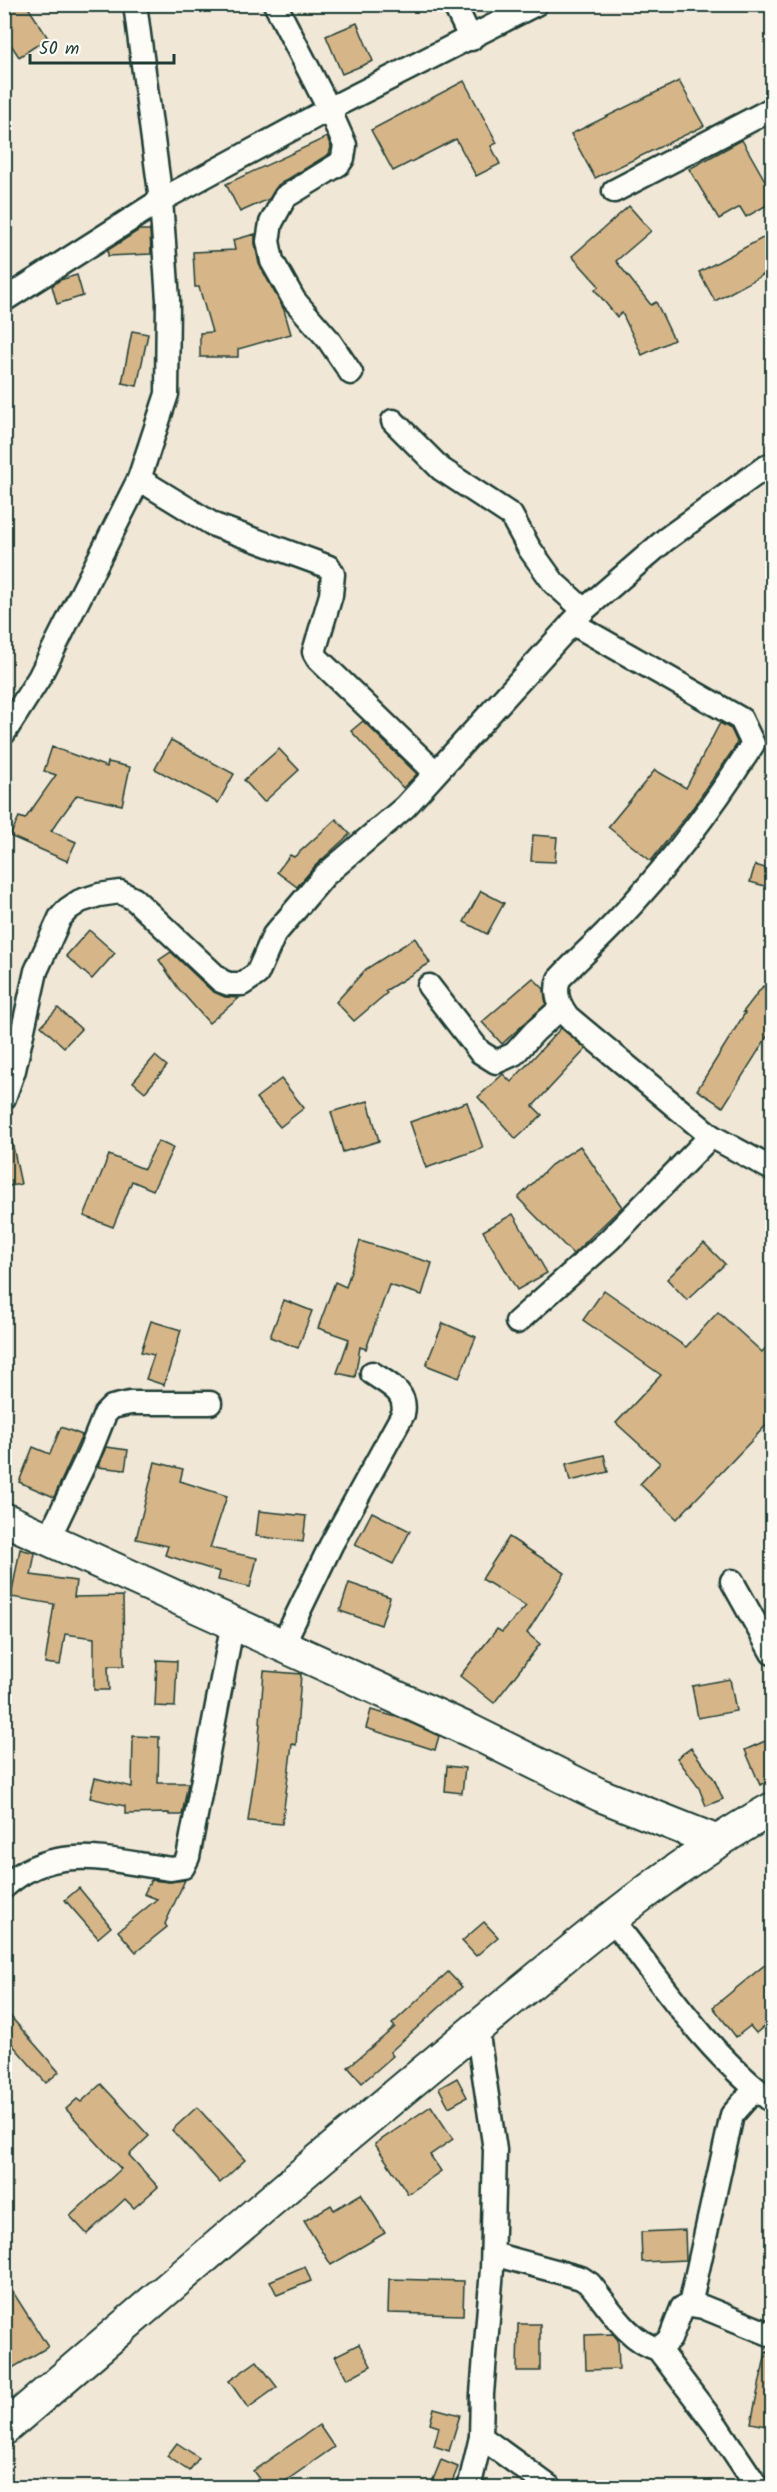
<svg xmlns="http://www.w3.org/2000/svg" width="777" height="2492" font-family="Kalam,sans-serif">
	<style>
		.building { fill: #d6b689; stroke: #1f3d34; stroke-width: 1.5 }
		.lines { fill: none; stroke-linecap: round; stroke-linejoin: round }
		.street-casing { stroke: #1f3d34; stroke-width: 27 }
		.secondary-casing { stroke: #1f3d34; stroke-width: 36 }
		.street { stroke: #fdfcf7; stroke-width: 22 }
		.secondary { stroke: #fdfcf7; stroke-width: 32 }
	</style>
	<rect width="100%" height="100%" fill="#f1e7d6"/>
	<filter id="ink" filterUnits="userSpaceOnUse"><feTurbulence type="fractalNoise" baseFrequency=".0167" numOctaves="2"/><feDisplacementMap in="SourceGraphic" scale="12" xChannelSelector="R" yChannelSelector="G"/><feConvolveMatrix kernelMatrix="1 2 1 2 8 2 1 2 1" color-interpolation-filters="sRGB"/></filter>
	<g filter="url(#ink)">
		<g class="building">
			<polygon points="11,4 26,4 48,38 19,57 4,34 4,9"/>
			<polygon points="357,23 373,61 342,74 326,36"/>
			<polygon points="464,81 497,143 491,146 500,164 476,176 456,139 393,171 371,130"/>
			<polygon points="679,81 704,126 595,178 571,134"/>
			<polygon points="327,137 331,147 329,154 278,185 269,199 240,212 226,184"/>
			<polygon points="742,140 772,193 772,202 746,217 740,207 719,219 689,169"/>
			<polygon points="629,206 651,231 616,261 651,305 656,302 674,340 642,355 622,313 617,317 595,290 599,286 572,256"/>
			<polygon points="139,230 150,230 151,254 108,256 108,250"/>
			<polygon points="772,233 772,270 715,301 699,272"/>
			<polygon points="255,234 255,244 259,264 284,310 291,334 238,349 238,357 200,357 200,333 212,332 199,287 195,287 193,252 235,250 233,240"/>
			<polygon points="77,275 83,296 57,304 52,286 60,280"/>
			<polygon points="132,331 148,334 137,386 122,383"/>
			<polygon points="363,721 417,774 403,788 351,731"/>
			<polygon points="720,723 731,729 737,742 735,747 694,806 651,861 608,827 655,770 686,788"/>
			<polygon points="171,740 234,774 218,803 155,769"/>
			<polygon points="52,747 107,767 108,762 130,767 122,805 77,795 51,831 76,842 67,861 10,836 19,817 25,819 56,775 44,771"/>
			<polygon points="279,749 299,770 264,802 244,780"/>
			<polygon points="336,819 350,834 315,866 297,887 277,872 290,855 294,857"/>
			<polygon points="533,835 557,837 555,862 531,861"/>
			<polygon points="755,865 772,870 772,888 750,882"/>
			<polygon points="481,891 504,903 487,934 464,922"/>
			<polygon points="89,930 115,953 92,979 66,956"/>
			<polygon points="415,938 430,963 385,991 387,993 354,1021 336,1002 366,969"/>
			<polygon points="171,952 212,991 225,997 239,998 209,1023 178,988 159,960"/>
			<polygon points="533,978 544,989 546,1004 502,1044 482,1022"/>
			<polygon points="763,986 772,992 772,1029 723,1107 697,1090 745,1013 743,1012"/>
			<polygon points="58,1008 81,1029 64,1047 41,1026"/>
			<polygon points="561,1028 586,1049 533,1106 542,1115 516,1139 478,1097 503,1074 511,1082"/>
			<polygon points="155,1056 167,1066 145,1092 133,1082"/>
			<polygon points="281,1079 304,1108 280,1127 256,1098"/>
			<polygon points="368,1101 379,1141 343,1152 331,1112"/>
			<polygon points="467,1102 483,1148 426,1168 410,1122"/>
			<polygon points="4,1137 11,1137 21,1184 4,1187"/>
			<polygon points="158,1141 173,1148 153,1190 132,1181 113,1227 84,1216 109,1155 144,1169"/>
			<polygon points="580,1146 622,1207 573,1254 518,1198 551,1165"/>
			<polygon points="513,1214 547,1273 517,1290 483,1231"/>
			<polygon points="360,1241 432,1263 422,1295 389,1285 366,1349 360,1347 355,1377 337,1373 349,1339 318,1328 335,1282 346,1287"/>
			<polygon points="704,1243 725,1264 687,1300 667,1279"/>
			<polygon points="604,1290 686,1347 718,1312 762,1352 772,1341 772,1419 677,1519 640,1484 660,1463 616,1423 661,1375 583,1320"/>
			<polygon points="284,1300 312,1311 298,1348 270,1337"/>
			<polygon points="151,1321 181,1330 164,1385 146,1379 154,1355 141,1352"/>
			<polygon points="443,1323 476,1337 459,1378 426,1365"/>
			<polygon points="61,1427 82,1435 54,1497 19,1482 33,1447 50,1454"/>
			<polygon points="106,1447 128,1450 125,1470 98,1467"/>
			<polygon points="604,1455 608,1472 570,1481 566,1464"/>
			<polygon points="155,1462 183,1469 180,1481 227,1496 210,1548 257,1558 250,1587 218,1580 220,1572 165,1555 168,1546 136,1539"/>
			<polygon points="259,1511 306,1516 303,1542 256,1536"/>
			<polygon points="372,1512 410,1531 393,1564 355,1545"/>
			<polygon points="509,1537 565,1573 527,1633 540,1644 494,1703 460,1676 497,1629 502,1632 526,1606 482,1579"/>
			<polygon points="20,1549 35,1553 31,1575 76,1581 74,1597 123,1596 124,1666 108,1666 109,1690 94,1690 94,1638 65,1634 60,1665 45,1663 54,1604 11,1597"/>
			<polygon points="349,1583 390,1597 381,1625 340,1611"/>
			<polygon points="157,1660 177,1661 175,1707 155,1706"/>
			<polygon points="264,1671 301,1674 296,1745 292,1744 282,1824 248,1821 258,1749"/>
			<polygon points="730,1679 736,1711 698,1718 692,1686"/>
			<polygon points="371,1710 400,1718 439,1736 435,1750 366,1728"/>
			<polygon points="133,1736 159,1737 158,1783 188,1783 182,1815 169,1815 169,1813 125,1814 125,1806 90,1798 95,1778 132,1787"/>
			<polygon points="772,1738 772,1780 760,1785 745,1750"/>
			<polygon points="691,1748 714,1779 723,1799 706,1806 699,1788 677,1758"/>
			<polygon points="447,1766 465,1768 462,1793 445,1791"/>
			<polygon points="151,1880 169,1882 185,1880 165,1924 167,1927 136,1952 118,1931 157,1899 144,1894"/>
			<polygon points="79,1888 111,1927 98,1938 65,1900"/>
			<polygon points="484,1922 498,1937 476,1956 462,1941"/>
			<polygon points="772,1959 772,2020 756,2033 750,2026 736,2037 713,2007"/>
			<polygon points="448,1972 462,1987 390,2052 393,2056 362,2083 348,2067 395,2027 392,2024"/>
			<polygon points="4,2009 59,2072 46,2083 4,2035"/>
			<polygon points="457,2078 467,2097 449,2107 439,2088"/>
			<polygon points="101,2084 149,2136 129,2155 158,2187 134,2208 125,2199 87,2234 70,2216 121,2169 66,2109 77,2099 81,2102"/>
			<polygon points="431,2106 453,2139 430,2155 441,2171 408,2194 375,2144"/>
			<polygon points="197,2107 245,2160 220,2183 172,2130"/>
			<polygon points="361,2194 385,2233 331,2265 304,2221 331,2205 334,2210"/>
			<polygon points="685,2230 686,2260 642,2262 641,2232"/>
			<polygon points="305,2266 311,2281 277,2295 270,2281"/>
			<polygon points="4,2278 48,2347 4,2373"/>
			<polygon points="389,2279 464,2281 463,2315 388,2313"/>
			<polygon points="518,2324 540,2324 540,2371 517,2371"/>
			<polygon points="613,2334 618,2340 619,2369 586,2370 585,2335"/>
			<polygon points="359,2344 371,2366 347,2379 335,2356"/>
			<polygon points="766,2352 772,2353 772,2427 751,2423"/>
			<polygon points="257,2361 277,2387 248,2408 229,2381"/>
			<polygon points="434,2408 460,2415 449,2451 434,2446 439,2427 430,2424"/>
			<polygon points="319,2425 334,2447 277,2487 265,2487 253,2471"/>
			<polygon points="177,2443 199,2458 189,2471 167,2456"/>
			<polygon points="441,2460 458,2467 450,2487 430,2487"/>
		</g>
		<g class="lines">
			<defs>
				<g id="street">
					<polyline points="275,4 329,109 345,145 343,158 339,164 285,197 271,223 268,241 272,261 294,300 328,339 351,373"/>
					<polyline points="454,4 471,39"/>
					<polyline points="614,191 772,109"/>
					<polyline points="4,300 161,200 329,109 536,4"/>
					<polyline points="393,421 441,469 511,515 529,548 554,583 584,610"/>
					<polyline points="139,479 214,525 329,567 333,574 331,595 314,652 318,659 435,772"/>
					<path d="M572,623L741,719L753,744C713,807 666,869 615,923C597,942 577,960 559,979C554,994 559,1005 568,1017L711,1136L772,1169"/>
					<polyline points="4,733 39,678 139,479 167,394 168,300 161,200 135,4"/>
					<polyline points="429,986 480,1052 496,1062 514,1054 535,1031 561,1008"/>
					<polyline points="4,1098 14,1070 36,971 60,918 68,909 80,901 99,895 120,892 134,899 221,981 229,984 242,984 257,974 274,935 325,875 405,807 584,610 665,540 764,468 772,464"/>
					<polyline points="517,1322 609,1240 711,1136"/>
					<polyline points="48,1540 89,1454 105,1414 112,1407 130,1403 210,1403"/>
					<polyline points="732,1581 772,1653"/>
					<path d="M283,1644L331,1545L403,1414C408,1392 388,1384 372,1373"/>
					<path d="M4,1887C55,1841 110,1861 171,1869L183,1867L188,1857L233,1622"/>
					<path d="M610,1917C660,1980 707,2054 772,2101"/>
					<path d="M493,2254L581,2278L590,2284C609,2307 628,2341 658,2349L718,2428L758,2488"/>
					<polyline points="690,2305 732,2115 755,2089"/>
					<polyline points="658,2349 670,2339 682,2308 690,2305 703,2307 772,2335"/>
					<polyline points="481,2437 551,2488"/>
					<polyline points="469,2488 481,2437 482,2394 492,2269 495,2150 477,2028"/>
				</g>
				<g id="secondary">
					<polyline points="4,1519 471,1731 600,1795 718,1842"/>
					<path d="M4,2429C162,2294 318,2158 478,2027C573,1950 665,1868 772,1809"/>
				</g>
			</defs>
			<use href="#street" class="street-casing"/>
			<use href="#secondary" class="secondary-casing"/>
			<use href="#street" class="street"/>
			<use href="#secondary" class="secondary"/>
		</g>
	</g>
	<rect width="777" height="2492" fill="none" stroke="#fdfcf7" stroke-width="24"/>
	<rect x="12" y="12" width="753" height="2468" fill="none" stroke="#1f3d34" stroke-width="2" filter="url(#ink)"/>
	<path d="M30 54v9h144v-9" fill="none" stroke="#1f3d34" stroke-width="3"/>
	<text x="39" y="54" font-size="18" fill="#1f3d34" stroke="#fdfcf7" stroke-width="4.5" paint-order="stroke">50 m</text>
</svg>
